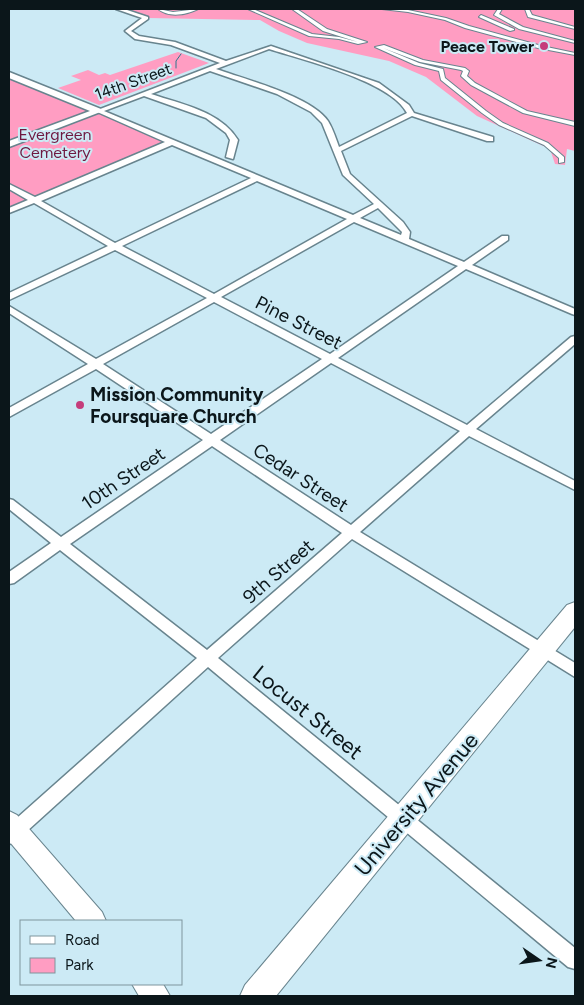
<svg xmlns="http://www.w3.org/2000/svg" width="584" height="1005" font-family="Figtree,sans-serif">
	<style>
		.green { fill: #ff9dc2 }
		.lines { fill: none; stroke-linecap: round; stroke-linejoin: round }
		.stream { stroke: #2c778d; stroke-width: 1 }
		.pedestrian-casing { stroke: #68848e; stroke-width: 2 }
		.minor-casing { stroke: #68848e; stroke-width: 3 }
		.tertiary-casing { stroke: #68848e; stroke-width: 3 }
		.secondary-casing { stroke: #68848e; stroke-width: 2 }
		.primary-casing { stroke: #68848e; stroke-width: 2 }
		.pedestrian { fill: #fff; fill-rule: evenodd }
		.minor { fill: #fff; fill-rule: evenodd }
		.tertiary { fill: #fff; fill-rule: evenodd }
		.secondary { fill: #fff; fill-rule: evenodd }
		.primary { fill: #fff; fill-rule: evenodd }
		.poi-dot { fill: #c53d7b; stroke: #cceaf5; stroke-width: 2 }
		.labels { text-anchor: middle; stroke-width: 4; stroke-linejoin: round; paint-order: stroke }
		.far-poi-label { font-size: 16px; font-weight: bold; fill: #0b161a; stroke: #cceaf5; text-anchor: end }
		.far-street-label { font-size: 16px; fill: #0b161a; stroke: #cceaf5 }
		.far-park-label { font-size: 16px; fill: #6f1841; stroke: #cceaf5 }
		.street-label { font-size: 19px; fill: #0b161a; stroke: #cceaf5 }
		.poi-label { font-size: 19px; font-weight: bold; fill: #0b161a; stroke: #cceaf5; text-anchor: start }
		.near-street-label { font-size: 22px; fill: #0b161a; stroke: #cceaf5 }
	</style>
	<rect width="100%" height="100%" fill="#cceaf5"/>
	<g class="green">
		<polygon points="124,9 575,9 575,151 567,149 565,165 555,164 550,149 477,116 426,77 389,61 307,43 279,31 260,20 148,18"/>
		<polygon points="178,52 209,63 99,105 58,88 81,80 71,76 88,70 99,75 105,73 110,75"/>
		<polygon points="9,76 22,82 174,143 9,212"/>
	</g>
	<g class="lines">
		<polyline class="stream" points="176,68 176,61 181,54"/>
		<defs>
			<g id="pedestrian">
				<path d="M158,9L173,12L198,9C186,15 169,18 158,9Z"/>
				<polygon points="248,9 253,9 312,34 339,37 358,42 323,31 292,9 297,9 327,29 367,42 358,44 339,39 309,36"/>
				<polygon points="382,9 408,10 446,18 469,26 542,46 575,53 575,55 538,48 465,28 445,20 408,12"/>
				<polygon points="498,9 502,9 499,14 523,27 575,41 575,43 519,29 494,15"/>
				<polygon points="525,9 529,9 532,15 575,27 575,29 528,17"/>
				<polygon points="481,15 514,29 514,30 510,31 479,17"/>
				<polygon points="384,45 423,60 465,68 469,71 467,76 475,83 527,111 575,122 575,126 523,113 471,85 461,76 463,71 461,70 420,62 383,48 419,63 443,69 445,78 486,111 503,123 548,143 564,157 564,162 559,163 559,158 544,145 499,125 482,113 441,80 439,71 415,65 375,47"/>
			</g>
			<path id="minor" d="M116,9H124L148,17V19L131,31L139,36L175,42L226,61L271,46L379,83L409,105L414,113L493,137V141H487L412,116L341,151L350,174L403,222L410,232L409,239L464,262L502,236H508V240L472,265L575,309V315L572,314L466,269L338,358L467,425L571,337L575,336V344L476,429L575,481V490L469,436L360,532L575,663V677L352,539L218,658L575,948V969L568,967L208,667L15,842L9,844V825L197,658L60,550L14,583L9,584V572L51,543L9,509V499L13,500L61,537L203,440L96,369L9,417V408L88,364L9,313V306L96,359L207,298L115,250L9,300V293L108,246L34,203L9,213V208L28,200L9,189V184L35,197L165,142L95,111L220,63L171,45L135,39L125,31L142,18ZM269,49C303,60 391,81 407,113L339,147C336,139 333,129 328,121C311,96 244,79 216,69ZM210,71L277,94L311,112L322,123L343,175L374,204L353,215L104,111L144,96L206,118L226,133L230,140L226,157L233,159L238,140C220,111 181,104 151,94ZM172,145L251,178L115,243L41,201ZM257,181L347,219L214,294L122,246ZM378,208L402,232L401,235L360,218ZM354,222L458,266L330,354L221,297ZM214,302L322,359L211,434L103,364ZM331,363L460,431L351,525L220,440ZM212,446L342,533L207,650L70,544Z"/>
			<polygon id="tertiary" points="9,72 101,109 103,111 9,147 9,141 90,111 9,78"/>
			<g id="secondary">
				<polygon points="9,811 17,815 102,912 106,921 76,921 9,841"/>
				<polygon points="132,984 163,984 170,996 139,996"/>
			</g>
			<polygon id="primary" points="575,602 575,627 276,996 240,996 245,985 567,605"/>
		</defs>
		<use href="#pedestrian" class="pedestrian-casing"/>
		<use href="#minor" class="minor-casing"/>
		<use href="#tertiary" class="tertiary-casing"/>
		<use href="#secondary" class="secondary-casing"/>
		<use href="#primary" class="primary-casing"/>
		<use href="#pedestrian" class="pedestrian"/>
		<use href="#minor" class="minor"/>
		<use href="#tertiary" class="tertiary"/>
		<use href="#secondary" class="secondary"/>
		<use href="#primary" class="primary"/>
	</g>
	<g class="poi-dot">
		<circle cx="544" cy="46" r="5"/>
		<circle cx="80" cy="405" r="5"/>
	</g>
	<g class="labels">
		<g class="far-poi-label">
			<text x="534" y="52">Peace Tower</text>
		</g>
		<g class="far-street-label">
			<text transform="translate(133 81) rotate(-20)" y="6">14th Street</text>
		</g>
		<g class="far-park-label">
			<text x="55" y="140">Evergreen<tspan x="55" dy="18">Cemetery</tspan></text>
		</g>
		<g class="street-label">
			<text transform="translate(299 322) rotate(27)" y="7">Pine Street</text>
			<text transform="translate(301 477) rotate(33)" y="7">Cedar Street</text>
			<text transform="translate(123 478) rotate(-34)" y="7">10th Street</text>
			<text transform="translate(278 571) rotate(-41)" y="7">9th Street</text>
		</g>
		<g class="poi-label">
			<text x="90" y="401">Mission Community<tspan x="90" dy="22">Foursquare Church</tspan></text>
		</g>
		<g class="near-street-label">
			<text transform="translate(308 712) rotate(39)" y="8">Locust Street</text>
			<text transform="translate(416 804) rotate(-50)" y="8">University Avenue</text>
		</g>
	</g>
	<rect width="584" height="1005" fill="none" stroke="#0b161a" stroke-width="20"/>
	<rect x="20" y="920" width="162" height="65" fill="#cceaf5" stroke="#7f959d"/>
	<rect x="30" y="936" width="25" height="8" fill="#ffffff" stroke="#7f959d"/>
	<text x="65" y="945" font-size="15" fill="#0b161a">Road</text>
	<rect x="30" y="958" width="25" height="15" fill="#ff9dc2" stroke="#7f959d"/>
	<text x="65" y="970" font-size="15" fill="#0b161a">Park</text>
	<g transform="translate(539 960) rotate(103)" stroke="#cceaf5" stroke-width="4" paint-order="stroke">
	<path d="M0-4L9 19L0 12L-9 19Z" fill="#0b161a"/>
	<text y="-8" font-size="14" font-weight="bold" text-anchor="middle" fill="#0b161a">N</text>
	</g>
</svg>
